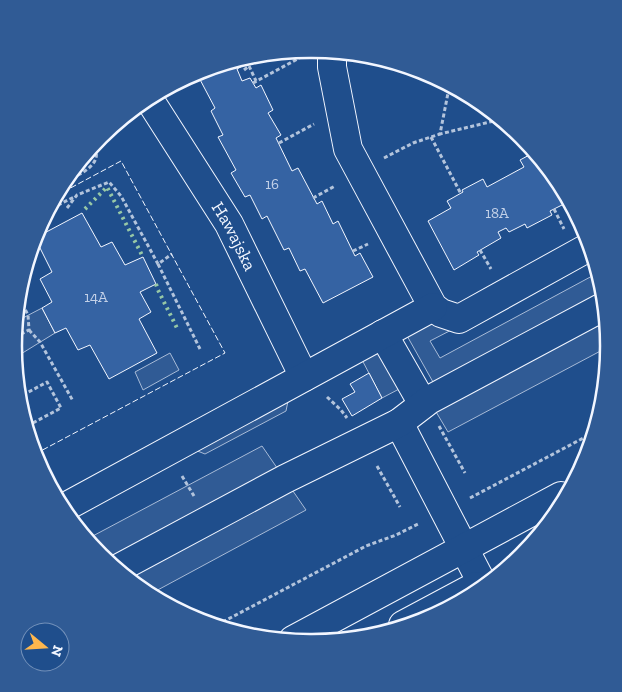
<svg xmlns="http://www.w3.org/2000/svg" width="622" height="692" font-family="'Zilla Slab',serif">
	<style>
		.parking { fill: #305b95; stroke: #a8bbd7 }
		.building { fill: #3563a3; stroke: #f2f6ff }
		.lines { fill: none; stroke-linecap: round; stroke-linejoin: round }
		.minor-casing { stroke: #f2f6ff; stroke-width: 30 }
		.major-casing { stroke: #f2f6ff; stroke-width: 30 }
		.path { stroke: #b3c4dc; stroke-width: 3; stroke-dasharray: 4 2.5; stroke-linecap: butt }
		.minor { stroke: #1f4e8c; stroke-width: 28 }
		.major { stroke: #1f4e8c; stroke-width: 28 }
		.hedge { stroke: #97c8a6; stroke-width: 4; stroke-dasharray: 2.5 4; stroke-linecap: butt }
		.fence { stroke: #f2f6ff; stroke-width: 1; stroke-dasharray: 6 2.5; stroke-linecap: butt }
		.labels { text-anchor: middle; stroke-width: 4; stroke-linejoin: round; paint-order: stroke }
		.number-label { font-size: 15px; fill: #c3d1e8 }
		.street-label { font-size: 18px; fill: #f2f6ff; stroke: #1f4e8c }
		.rim { fill: none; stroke: #f2f6ff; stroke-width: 2.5 }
	</style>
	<rect width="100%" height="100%" fill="#1f4e8c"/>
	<g class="parking">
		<polygon points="591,258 430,341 440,358 594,275 608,347 448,432 429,400 433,382 406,334"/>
		<polygon points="42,308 55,333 16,357 14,346 19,320"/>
		<polygon points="379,348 401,388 382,398 361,358"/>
		<polygon points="170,353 179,370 143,390 135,372"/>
		<polygon points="289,396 286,411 205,454 190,448"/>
		<polygon points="262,446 306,510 154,592 101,556 89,538"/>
	</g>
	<g class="building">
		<polygon points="253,60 237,69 242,81 250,78 256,88 261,85 273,110 268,113 281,135 276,138 292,171 298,168 317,204 322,201 333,224 338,221 355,256 360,253 373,277 323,303 305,269 300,271 289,248 284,250 267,216 262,219 250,195 245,197 231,173 236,170 218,137 223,135 211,111 215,108 196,72"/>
		<polygon points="533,153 566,203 550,211 552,215 527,228 525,224 509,232 506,228 498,232 501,238 477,252 479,255 454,270 428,221 451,208 447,201 463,192 462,190 483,179 487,187 524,167 520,160"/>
		<polygon points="82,213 101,247 112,242 125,265 143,257 156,284 140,292 151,312 139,319 157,353 109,379 90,345 78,350 66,328 55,333 42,308 52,302 40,279 52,272 35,238"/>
		<polygon points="369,373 382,398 352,416 342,399 355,392 350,384"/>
	</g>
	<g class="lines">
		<defs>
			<g id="minor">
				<polyline points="332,53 332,67 348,149 433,307 441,313 459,319 589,247"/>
				<path id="s1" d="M151,102L229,224L304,377"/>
				<polyline points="383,334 423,404"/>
				<polyline points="399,423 482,583"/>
				<polyline points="67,506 433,307"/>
				<polyline points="119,568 285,479 399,423 429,400 601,308"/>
			</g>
			<g id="major">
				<polyline points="403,625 476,586"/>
				<polyline points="293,640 561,496"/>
			</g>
		</defs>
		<use href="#minor" class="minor-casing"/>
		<use href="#major" class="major-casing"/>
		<g class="path">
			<polyline points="244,70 249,66 256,81"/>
			<polyline points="253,83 303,56"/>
			<polyline points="449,88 440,134 498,120"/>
			<polyline points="431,137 461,194"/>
			<polyline points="279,143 314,124"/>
			<polyline points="384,158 413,143 440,134"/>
			<path d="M72,178C85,172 103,162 94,146"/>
			<polyline points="313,198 335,186"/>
			<polyline points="52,208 74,197"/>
			<polyline points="67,208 77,195 109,182 121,196 158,264 172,254"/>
			<polyline points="554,209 564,229"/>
			<polyline points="480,250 491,269"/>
			<polyline points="353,251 368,244"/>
			<polyline points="158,264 200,349"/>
			<polyline points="29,330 40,342 73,401"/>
			<polyline points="15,337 29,330 28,315 22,303"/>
			<polyline points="23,395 47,382 61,408 29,425"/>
			<polyline points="327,397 341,410 347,418"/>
			<polyline points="439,426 465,473"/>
			<polyline points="377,466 400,507"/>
			<polyline points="182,476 194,496"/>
			<polyline points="470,498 591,434"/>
			<polyline points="217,625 366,546 396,535 420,523"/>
		</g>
		<use href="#minor" class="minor"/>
		<use href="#major" class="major"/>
		<g class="hedge">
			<polyline points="85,209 107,187 143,257"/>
			<polyline points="156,284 158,290 178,330"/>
		</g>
		<polyline class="fence" points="35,454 225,353 121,161 63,192"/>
	</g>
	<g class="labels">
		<g class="number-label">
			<text x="272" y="189">16</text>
			<text x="497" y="218">18A</text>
			<text x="96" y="302">14A</text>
		</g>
		<g class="street-label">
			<text dy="6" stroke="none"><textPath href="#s1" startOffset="158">Hawajska</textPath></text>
		</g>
	</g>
	<path d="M0 0H622V692H0ZM310 58H312A288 288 0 0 1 600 346V346A288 288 0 0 1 312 634H310A288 288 0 0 1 22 346V346A288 288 0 0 1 310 58Z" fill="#305b95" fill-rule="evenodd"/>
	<path class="rim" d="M310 58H312A288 288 0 0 1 600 346V346A288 288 0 0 1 312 634H310A288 288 0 0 1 22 346V346A288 288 0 0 1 310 58Z"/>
	<g transform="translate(45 647) rotate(108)"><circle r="24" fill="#1f4e8c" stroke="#7391ba"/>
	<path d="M0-4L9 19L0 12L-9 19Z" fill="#ffb74d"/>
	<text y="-8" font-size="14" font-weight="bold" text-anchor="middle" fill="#f2f6ff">N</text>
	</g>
</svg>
